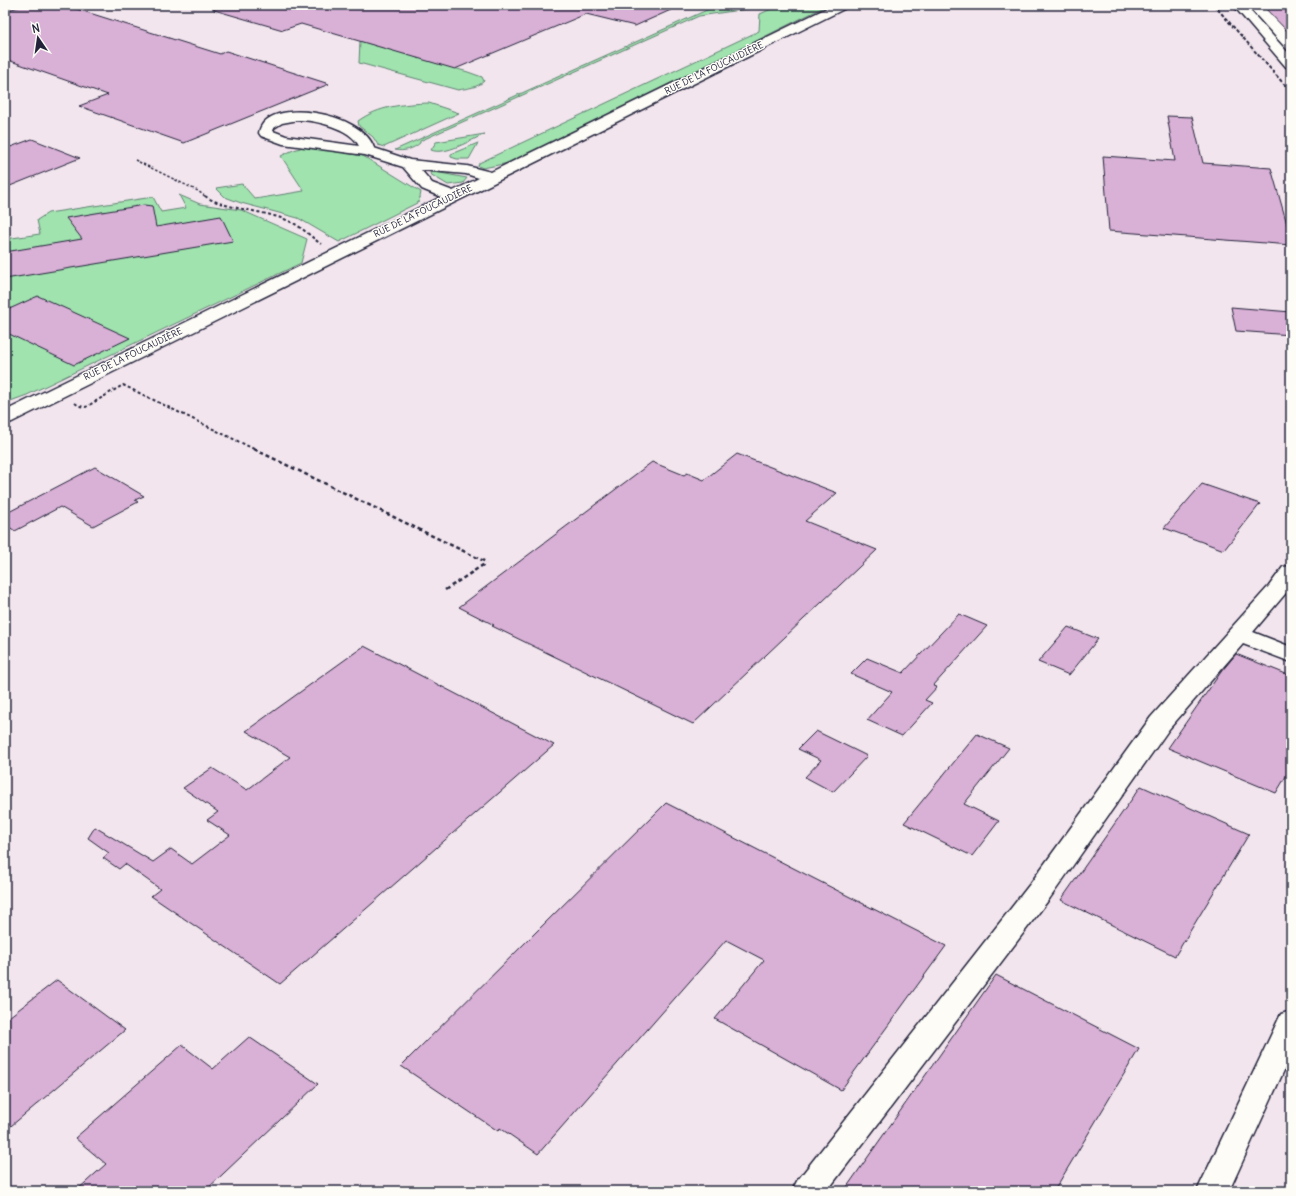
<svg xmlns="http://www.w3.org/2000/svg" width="1296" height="1196" font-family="Delius,sans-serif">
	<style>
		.built { fill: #f2e5ed }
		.green { fill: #a0e3ae; stroke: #618274 }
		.building { fill: #d9b0d6; stroke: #22223b }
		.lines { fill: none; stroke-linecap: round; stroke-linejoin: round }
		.minor-casing { stroke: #22223b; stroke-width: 3 }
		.path-far2 { stroke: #22223b; stroke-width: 1.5; stroke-dasharray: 2.5 2; stroke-linecap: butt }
		.path-far1 { stroke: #22223b; stroke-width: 2; stroke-dasharray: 3 2.5; stroke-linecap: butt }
		.path { stroke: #22223b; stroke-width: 2.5; stroke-dasharray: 4 3; stroke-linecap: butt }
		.minor { fill: #fdfcf7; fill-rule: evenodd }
		.rail { stroke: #22223b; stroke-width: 2; stroke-dasharray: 3.5 2; stroke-linecap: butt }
		.labels { text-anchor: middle; stroke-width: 3; stroke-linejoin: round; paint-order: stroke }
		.far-street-label { font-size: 9px; fill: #22223b; stroke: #fdfcf7 }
	</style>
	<rect width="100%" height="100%" fill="#fdfcf7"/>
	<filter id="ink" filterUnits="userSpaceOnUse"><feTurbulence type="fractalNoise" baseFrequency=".025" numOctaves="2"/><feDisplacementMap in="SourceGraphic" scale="8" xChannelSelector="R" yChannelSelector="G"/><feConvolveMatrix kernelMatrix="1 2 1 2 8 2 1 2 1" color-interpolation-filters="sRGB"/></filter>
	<g filter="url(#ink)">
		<polygon class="built" points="5,5 1231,5 1291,71 1291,1191 5,1191"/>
		<g class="green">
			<path d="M718,5H760L754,8L699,16L420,141V143C413,149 404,152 395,150Z"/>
			<polygon points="780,5 828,5 514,162 483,168 478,166 479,163 759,31 760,14"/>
			<path d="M360,41L468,72L482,77L484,81C477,88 468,88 458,90L359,63Z"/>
			<path d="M429,103L459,113L384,147L378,145L373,137L359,126L358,121C379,106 403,104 429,103Z"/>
			<path d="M485,134C471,140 445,156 431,150L436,142Z"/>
			<polygon points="478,143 469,159 457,159 451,157 451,154"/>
			<polygon points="306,146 363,156 421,192 419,202 339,242 298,218 241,203 225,197 216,188 242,184 255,199 304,191 281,156 291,151"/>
			<polygon points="431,172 435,172 467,178 463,183 448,185 430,174"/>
			<polygon points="179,195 200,204 241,210 307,239 301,263 27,395 5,403 5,239 40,234 37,220 48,213 153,197 161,212 186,208"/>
		</g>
		<g class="building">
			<polygon points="25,5 64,5 220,54 226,51 329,84 184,143 79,106 108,95 5,59 5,11"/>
			<polygon points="214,5 682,5 635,26 586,14 455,69 301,24 283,30 214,10"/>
			<polygon points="1262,5 1291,5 1291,35"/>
			<polygon points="1167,116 1192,117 1203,163 1271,168 1291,238 1291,245 1109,231 1103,156 1175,161"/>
			<polygon points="32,139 80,158 5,188 5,149"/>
			<polygon points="144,205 152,206 156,227 221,216 233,241 5,279 5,252 82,239 66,218"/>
			<polygon points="38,296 130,338 74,365 5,332 5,311"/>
			<polygon points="1231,307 1291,312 1291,335 1236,331"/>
			<polygon points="737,454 837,493 805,521 877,550 693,724 492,626 494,625 459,607 652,462 684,475 687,473 704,480"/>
			<polygon points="95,467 144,496 135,500 138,502 93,526 60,507 15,531 5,524 5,514"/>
			<polygon points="1202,484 1260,504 1224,550 1164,528"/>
			<polygon points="959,614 987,626 933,686 937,687 925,700 932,703 902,736 867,720 892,692 851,674 867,658 903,673"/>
			<polygon points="1068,627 1098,639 1069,675 1038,662"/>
			<polygon points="364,646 554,745 280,984 151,896 160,889 125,864 119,869 103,858 109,853 88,838 95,827 153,862 171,849 192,864 230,835 207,820 218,812 183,788 212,768 247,790 290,757 246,731"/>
			<polygon points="1236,654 1291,676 1291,768 1276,793 1168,748 1221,672"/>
			<polygon points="816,731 867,756 833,792 805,777 821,760 798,749"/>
			<polygon points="977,734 1009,748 964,804 999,821 972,856 904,823"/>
			<polygon points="1141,786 1249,834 1175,956 1061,900"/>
			<polygon points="666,803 946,946 841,1090 715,1019 764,960 726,940 538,1154 500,1128 498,1131 401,1066"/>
			<polygon points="996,975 1139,1049 1054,1191 844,1191"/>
			<polygon points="57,980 125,1030 5,1131 5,1020"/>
			<polygon points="249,1037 318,1084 205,1191 76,1191 106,1164 75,1138 182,1045 213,1069"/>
		</g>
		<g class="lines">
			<defs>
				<g id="minor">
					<path d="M833,5H848L846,8L12,422L5,424V411L441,197L422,189L403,167L365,155L283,144L261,136L259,133C265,95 363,112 374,148L410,160L467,166L491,172ZM298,120C315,120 351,128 359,146L286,136L273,131L274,128L282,123ZM421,170L466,174L479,178L453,191L432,183Z"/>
					<polygon points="1233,5 1245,5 1291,56 1291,68 1286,67"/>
					<polygon points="1291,566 1291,587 1253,632 1291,647 1291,662 1243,644 1169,729 1050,898 827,1191 792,1191 797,1181 1030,884 1151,717 1269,586 1283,567"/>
					<polygon points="1291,1011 1291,1055 1229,1191 1197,1191 1281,1014"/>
				</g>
			</defs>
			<use href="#minor" class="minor-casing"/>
			<polyline class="path-far2" points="135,160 198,191 206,197"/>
			<g class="path-far1">
				<path d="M205,196C225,210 267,210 291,222C302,227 311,237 321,244"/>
				<polyline points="75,403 79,406 86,407 123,385 256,450"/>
			</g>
			<g class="path">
				<polyline points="254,449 486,562"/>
				<polyline points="445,590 486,563"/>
			</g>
			<use href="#minor" class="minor"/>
			<polyline class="rail" points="1214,5 1291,92"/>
		</g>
	</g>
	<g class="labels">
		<g class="far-street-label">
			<text transform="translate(714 68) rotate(-26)" y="3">RUE DE LA FOUCAUDIÈRE</text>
			<text transform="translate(423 211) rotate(-26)" y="3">RUE DE LA FOUCAUDIÈRE</text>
			<text transform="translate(133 354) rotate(-26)" y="3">RUE DE LA FOUCAUDIÈRE</text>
		</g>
	</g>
	<rect width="1296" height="1196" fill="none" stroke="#fdfcf7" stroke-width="20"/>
	<rect x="10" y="10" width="1276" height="1176" fill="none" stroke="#22223b" stroke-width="1.5" filter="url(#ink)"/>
	<g transform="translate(38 38) rotate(347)" stroke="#fdfcf7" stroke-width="3" paint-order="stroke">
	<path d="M0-3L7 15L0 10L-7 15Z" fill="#22223b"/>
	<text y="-6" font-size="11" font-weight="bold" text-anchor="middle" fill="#22223b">N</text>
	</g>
</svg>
